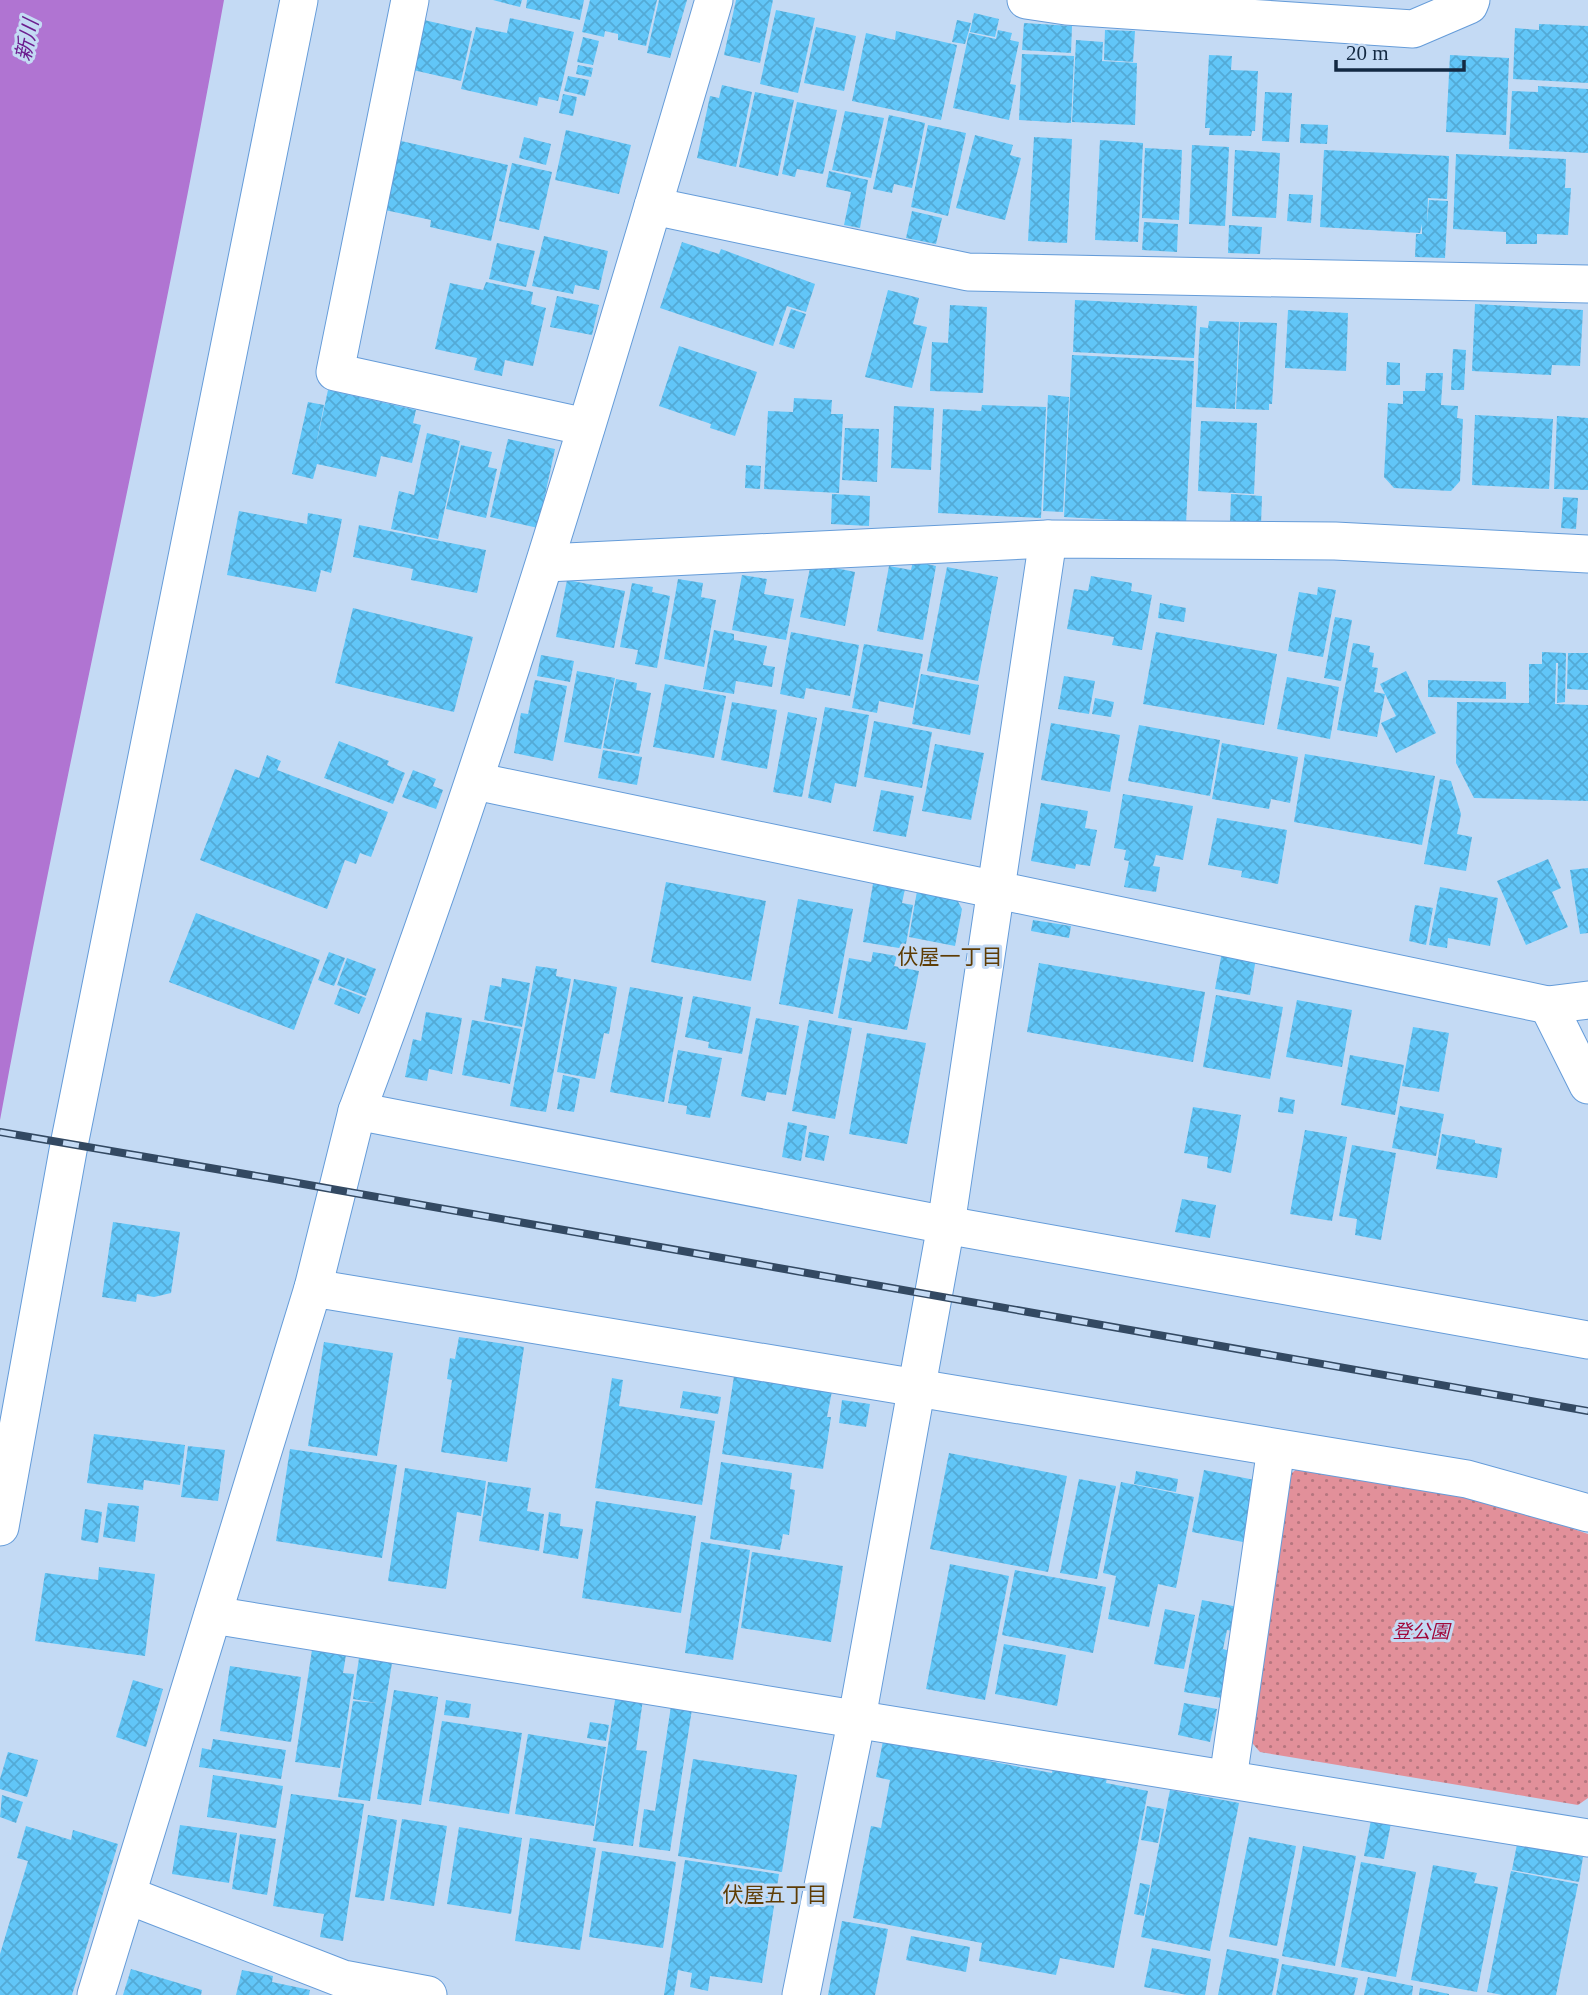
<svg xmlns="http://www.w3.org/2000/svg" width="1588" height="1995" font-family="'Times New Roman','Noto Sans JP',serif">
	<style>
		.park { fill: url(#park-dots) }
		.water { fill: #b074d2 }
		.building { fill: url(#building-cross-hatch) }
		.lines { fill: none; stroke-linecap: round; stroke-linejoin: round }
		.minor-casing { stroke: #659cd9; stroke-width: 39 }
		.minor { stroke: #fff; stroke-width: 37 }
		.rail-casing { stroke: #334962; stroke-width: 8 }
		.rail { stroke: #c4daf4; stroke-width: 5; stroke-dasharray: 16; stroke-linecap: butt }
		.labels { text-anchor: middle; stroke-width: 6; stroke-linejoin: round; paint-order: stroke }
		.park-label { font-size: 19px; font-style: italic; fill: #a1083b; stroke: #c4daf4 }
		.water-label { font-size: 21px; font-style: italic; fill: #6c1e8f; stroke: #c4daf4 }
		.neighbourhood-label { font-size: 21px; fill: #5e3c04; stroke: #c4daf4 }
	</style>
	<defs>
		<pattern id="park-dots" width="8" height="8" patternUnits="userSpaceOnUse" patternTransform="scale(1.75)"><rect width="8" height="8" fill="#e2909a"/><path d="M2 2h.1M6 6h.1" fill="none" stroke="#b6767f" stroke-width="1.8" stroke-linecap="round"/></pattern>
		<pattern id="building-cross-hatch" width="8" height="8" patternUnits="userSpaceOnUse" patternTransform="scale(1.75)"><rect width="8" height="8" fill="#61c6f8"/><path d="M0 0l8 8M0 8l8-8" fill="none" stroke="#53aad6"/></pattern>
	</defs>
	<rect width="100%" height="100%" fill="#c4daf4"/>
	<polygon class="park" points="1300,1466 1461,1490 1588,1534 1588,1798 1578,1805 1260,1752 1247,1737 1285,1479"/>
	<path class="water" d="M0,0H224C157,375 69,746 0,1120Z"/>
	<g class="building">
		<polygon points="493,0 522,0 520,7"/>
		<polygon points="527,0 584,0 580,20 526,8"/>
		<polygon points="590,0 657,0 646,46 618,40 618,34 605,31 604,37 582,32"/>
		<polygon points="659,0 687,0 670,58 647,53"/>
		<polygon points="736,0 773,0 760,63 724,55"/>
		<polygon points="776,10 815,18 798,93 760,84"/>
		<polygon points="974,13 999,19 995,37 970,32"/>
		<polygon points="510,18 574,32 558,101 539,97 537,106 461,89 476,27 507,33"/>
		<polygon points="424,20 472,31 461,81 413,70"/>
		<polygon points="957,20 971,23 965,44 952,42"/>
		<polygon points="1024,23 1072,26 1071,53 1022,50"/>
		<polygon points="1539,24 1588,26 1588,83 1513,79 1515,28 1539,30"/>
		<polygon points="816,27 856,36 844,91 804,83"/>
		<polygon points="998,30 1012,33 1010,40 1019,42 1010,84 1016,85 1009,120 953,108 969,33 996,39"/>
		<polygon points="1105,30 1135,31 1133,62 1104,60"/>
		<polygon points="896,31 957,45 941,120 852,101 866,33 895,40"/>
		<polygon points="583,37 599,41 593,65 577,62"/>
		<polygon points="1076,40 1103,42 1102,61 1137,63 1135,125 1072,122"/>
		<polygon points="1022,54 1074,56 1071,123 1019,120"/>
		<polygon points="1209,55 1232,56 1231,70 1258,71 1255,131 1252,131 1251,136 1209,135 1210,128 1205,128"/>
		<polygon points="1450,55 1509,58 1506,135 1446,132"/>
		<polygon points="578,65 593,68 591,77 576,74"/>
		<polygon points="568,76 589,80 585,96 564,91"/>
		<polygon points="722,85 752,92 736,167 697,158 710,96 719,98"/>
		<polygon points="1538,86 1588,89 1588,153 1509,149 1512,91 1538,92"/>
		<polygon points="755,92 794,100 778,176 739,167"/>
		<polygon points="1265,92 1292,93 1289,142 1262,141"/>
		<polygon points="563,94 577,97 573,116 559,113"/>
		<polygon points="797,102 837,110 823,174 797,169 795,177 782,174"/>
		<polygon points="845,111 884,118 871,178 832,170"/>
		<polygon points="889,115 925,123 912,188 894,184 892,193 873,189"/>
		<polygon points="1301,124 1328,125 1327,144 1300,143"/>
		<polygon points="928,125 966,133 948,216 911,207"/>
		<polygon points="566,130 631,145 619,194 555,180"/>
		<polygon points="975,135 1013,145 1010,155 1021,158 1005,220 956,208"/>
		<polygon points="524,137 551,144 546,165 519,158"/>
		<polygon points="1034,137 1072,139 1067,243 1028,241"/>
		<polygon points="1100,140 1143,143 1138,242 1095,240"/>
		<polygon points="401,141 508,165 491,241 430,227 431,220 385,210"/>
		<polygon points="1192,145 1229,147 1225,226 1189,224"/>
		<polygon points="1145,148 1182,150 1179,220 1142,218"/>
		<polygon points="1235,150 1280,153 1276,218 1232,216"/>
		<polygon points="1324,150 1449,156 1447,199 1428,198 1427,224 1429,200 1448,201 1445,258 1415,257 1416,234 1422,234 1422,224 1420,233 1320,227"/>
		<polygon points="1456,154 1566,159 1565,188 1571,188 1568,235 1537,234 1537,244 1506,244 1506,232 1453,229"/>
		<polygon points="512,163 552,172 539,230 499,221"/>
		<polygon points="829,171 868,180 860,228 844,225 851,192 826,187"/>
		<polygon points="1289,194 1313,195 1311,223 1287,221"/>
		<polygon points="912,211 942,218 936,244 906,238"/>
		<polygon points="1144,222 1178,224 1177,252 1142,250"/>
		<polygon points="1229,225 1262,227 1260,254 1228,253"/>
		<polygon points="544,236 608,251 599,290 575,285 573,294 532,286"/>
		<polygon points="682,242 719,254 721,249 815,284 806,312 787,306 773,346 660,308"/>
		<polygon points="497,243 535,251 526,287 489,279"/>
		<polygon points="486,282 533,292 531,304 546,308 533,366 505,360 502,376 474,370 477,358 435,349 450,283 483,290"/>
		<polygon points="888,290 919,298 913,324 927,327 912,388 865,377"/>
		<polygon points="557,296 599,305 592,335 550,327"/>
		<polygon points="1075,300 1197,306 1194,358 1073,352"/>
		<polygon points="1475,304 1583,310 1580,366 1552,365 1551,375 1472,371"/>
		<polygon points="950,305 987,307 983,393 930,391 932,342 948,343"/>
		<polygon points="791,309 806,314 794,349 779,344"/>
		<polygon points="1288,310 1348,313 1346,371 1285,368"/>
		<polygon points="1209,321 1239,322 1235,409 1196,407 1200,327 1208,328"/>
		<polygon points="1240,322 1277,323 1272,404 1269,404 1269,410 1236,409"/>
		<polygon points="679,346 757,372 735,436 710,428 711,424 659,406"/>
		<polygon points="1453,349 1466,350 1464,390 1451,390"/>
		<polygon points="1072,355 1194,361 1186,524 1064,517"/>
		<polygon points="1387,362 1400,363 1400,385 1386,385"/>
		<polygon points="1426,373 1443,373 1441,405 1458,406 1457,418 1463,419 1460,481 1451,491 1394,488 1384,477 1388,403 1403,404 1403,391 1425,391"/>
		<polygon points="328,390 416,410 413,423 421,425 412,463 381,456 376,477 317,464 313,479 292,474 308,402 324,405 315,450"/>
		<polygon points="1048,395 1069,397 1063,512 1043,511"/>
		<polygon points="794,398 832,400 831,414 843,414 839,493 764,489 768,411 793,412"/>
		<polygon points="982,405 1046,407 1041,518 938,513 943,409 981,411"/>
		<polygon points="894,406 934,408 931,470 891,468"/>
		<polygon points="1475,415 1553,419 1549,489 1472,485"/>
		<polygon points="1557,416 1588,418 1588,490 1554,489"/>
		<polygon points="1201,421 1257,423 1254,494 1198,491"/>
		<polygon points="845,428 879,429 877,482 842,480"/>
		<polygon points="427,433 460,441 438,539 391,529 399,491 414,495"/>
		<polygon points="508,439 555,449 538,528 490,517"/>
		<polygon points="461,445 492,452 488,467 497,469 486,518 446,509"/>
		<polygon points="746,465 761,466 760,489 745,488"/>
		<polygon points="832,494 870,496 869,526 831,524"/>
		<polygon points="1231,494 1262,496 1261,524 1230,523"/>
		<polygon points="1563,497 1578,498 1576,529 1561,528"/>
		<polygon points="239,511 307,524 308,513 342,519 331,573 321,570 316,592 227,575"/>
		<polygon points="359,525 486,550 477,593 411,580 413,569 353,557"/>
		<polygon points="913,561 936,566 923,640 877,631 889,566 911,570"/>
		<polygon points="811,563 855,572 845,626 800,617"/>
		<polygon points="947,567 998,577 978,681 927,671"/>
		<polygon points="742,575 767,579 764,594 794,599 786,640 732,630"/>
		<polygon points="1091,576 1132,583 1131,591 1152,595 1142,650 1112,645 1114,637 1067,629 1074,589 1088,591"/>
		<polygon points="678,579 703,583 701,597 716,600 704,667 664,659"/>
		<polygon points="567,580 625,591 614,648 556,637"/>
		<polygon points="632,583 653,587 652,592 670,596 657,668 635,664 638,650 620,647"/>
		<polygon points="1318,587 1336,590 1323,657 1288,651 1299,592 1317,595"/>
		<polygon points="1160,603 1186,608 1184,622 1158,618"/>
		<polygon points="353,608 473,637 454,712 335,683"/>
		<polygon points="1335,617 1352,620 1341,681 1324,678"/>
		<polygon points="714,630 734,634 734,640 767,646 763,665 775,667 772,687 736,681 734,694 703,689"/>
		<polygon points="791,632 859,645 850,696 806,688 804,699 780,694"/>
		<polygon points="1156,632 1277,654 1264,725 1143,704"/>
		<polygon points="1353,643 1370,646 1369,652 1374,653 1372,667 1378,668 1374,692 1385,694 1377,737 1337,730"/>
		<polygon points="864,644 923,654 913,708 879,701 877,713 852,708"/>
		<polygon points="1542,652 1566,653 1565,702 1557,703 1558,663 1556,663 1555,704 1588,705 1588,801 1474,798 1456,763 1457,702 1529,703 1529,664 1542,664"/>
		<polygon points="1568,653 1588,653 1588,690 1567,689"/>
		<polygon points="541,655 574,661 570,682 537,676"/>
		<polygon points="577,671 615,678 601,749 564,742"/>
		<polygon points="1406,671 1436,733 1396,753 1381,723 1396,716 1380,684"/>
		<polygon points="921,674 979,685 970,735 912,724"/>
		<polygon points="1064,676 1095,681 1089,714 1058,709"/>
		<polygon points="1287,677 1339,687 1330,739 1277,729"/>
		<polygon points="616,679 637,683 636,690 651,693 639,754 603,748"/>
		<polygon points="535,680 567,686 553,761 514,753 521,713 528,714"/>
		<polygon points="1428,680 1506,682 1506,699 1428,697"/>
		<polygon points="665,684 726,696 714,758 653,747"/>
		<polygon points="1095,698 1114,702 1111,717 1092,714"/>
		<polygon points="732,702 777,710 767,769 721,760"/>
		<polygon points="825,707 869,715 856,787 835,783 831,803 808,798"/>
		<polygon points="788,712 817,718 802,797 773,792"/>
		<polygon points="874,721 932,732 922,788 864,777"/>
		<polygon points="1051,723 1120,735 1110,792 1041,780"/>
		<polygon points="1139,725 1220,740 1210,796 1128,781"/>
		<polygon points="339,741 389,761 387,765 405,773 393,804 324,778"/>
		<polygon points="1222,743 1298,757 1290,803 1271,799 1269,809 1212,799"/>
		<polygon points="935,744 984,753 971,820 922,811"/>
		<polygon points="603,750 642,757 637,785 598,778"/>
		<polygon points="1305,754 1435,776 1422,845 1294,822"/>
		<polygon points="267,755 281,761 277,770 388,812 371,857 360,853 356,864 345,860 327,909 200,860 235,769 259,778"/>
		<polygon points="413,770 436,779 433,786 443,790 436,809 402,797"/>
		<polygon points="1440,779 1451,781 1461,814 1457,834 1472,837 1466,871 1424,864"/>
		<polygon points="881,790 914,796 906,837 873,831"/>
		<polygon points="1123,794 1193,806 1183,860 1156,855 1153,866 1160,867 1156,892 1124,887 1129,861 1124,860 1126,850 1114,848"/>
		<polygon points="1041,803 1088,811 1085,828 1097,830 1090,866 1076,864 1075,869 1031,861"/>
		<polygon points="1217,818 1287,830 1278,884 1241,877 1242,871 1208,865"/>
		<polygon points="1548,859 1561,888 1552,892 1568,927 1526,945 1497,881"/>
		<polygon points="1588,868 1588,933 1580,934 1570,870"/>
		<polygon points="874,878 906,884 902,903 913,905 905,949 863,942"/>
		<polygon points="666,882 766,901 751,981 651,962"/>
		<polygon points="1440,887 1498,898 1490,946 1448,938 1447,948 1429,945"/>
		<polygon points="917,891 956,898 962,909 955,946 909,937"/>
		<polygon points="798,899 853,909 833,1014 779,1004"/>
		<polygon points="1415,905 1433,908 1426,945 1409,941"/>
		<polygon points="196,913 320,960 294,1030 169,982"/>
		<polygon points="1033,920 1071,926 1069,938 1031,931"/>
		<polygon points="329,952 345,958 334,986 318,980"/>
		<polygon points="873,952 897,956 894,966 919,971 907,1030 838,1018 849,958 871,962"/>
		<polygon points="1222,952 1256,958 1250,995 1215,989"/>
		<polygon points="347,958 376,969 366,996 337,985"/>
		<polygon points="1039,963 1205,992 1193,1062 1027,1032"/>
		<polygon points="536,966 557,969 556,976 571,979 546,1112 510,1106"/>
		<polygon points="502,978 530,983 522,1027 484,1020 490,985 501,987"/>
		<polygon points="574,979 617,987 609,1034 604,1033 595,1079 557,1072"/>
		<polygon points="630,987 683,997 664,1102 610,1092"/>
		<polygon points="340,988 366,998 359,1014 334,1004"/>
		<polygon points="1216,995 1283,1007 1270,1079 1203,1067"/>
		<polygon points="693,996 751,1007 742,1054 708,1048 709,1042 685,1037"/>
		<polygon points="1297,1000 1352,1010 1342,1067 1286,1057"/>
		<polygon points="426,1012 462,1018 452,1074 429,1069 427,1081 405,1077 413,1039 421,1041"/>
		<polygon points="756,1018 799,1026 786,1095 767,1092 765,1101 741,1096"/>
		<polygon points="472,1020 521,1029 510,1084 462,1075"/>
		<polygon points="809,1020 852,1028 835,1119 792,1111"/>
		<polygon points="1413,1027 1449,1033 1439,1092 1402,1086"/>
		<polygon points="867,1033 926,1043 907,1144 849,1134"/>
		<polygon points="678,1050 722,1058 710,1118 686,1114 687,1106 668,1103"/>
		<polygon points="1350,1055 1404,1065 1395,1115 1341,1105"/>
		<polygon points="563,1075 580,1079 574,1112 557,1109"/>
		<polygon points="1280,1097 1295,1100 1293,1114 1278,1112"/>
		<polygon points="1400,1106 1444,1114 1436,1156 1392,1148"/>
		<polygon points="1193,1107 1241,1115 1231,1173 1207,1168 1208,1157 1184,1153"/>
		<polygon points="788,1122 807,1126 801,1161 782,1157"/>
		<polygon points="1305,1130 1347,1137 1332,1221 1290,1214"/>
		<polygon points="809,1132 829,1136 824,1161 805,1157"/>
		<polygon points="1442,1134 1475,1140 1475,1143 1502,1148 1497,1178 1436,1169"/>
		<polygon points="1352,1145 1396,1153 1381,1240 1355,1235 1357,1219 1339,1216"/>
		<polygon points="1182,1199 1216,1205 1210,1238 1175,1232"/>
		<polygon points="113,1222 180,1232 171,1293 154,1297 137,1294 136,1302 102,1297"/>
		<polygon points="459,1337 524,1347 507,1462 441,1452 452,1380 447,1379 450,1358 455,1359"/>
		<polygon points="324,1342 393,1353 377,1456 308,1446"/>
		<polygon points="734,1376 832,1391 827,1417 831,1417 823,1469 722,1454"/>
		<polygon points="612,1378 623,1380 619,1406 715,1421 702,1505 595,1488"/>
		<polygon points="683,1391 721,1397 718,1414 680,1408"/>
		<polygon points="842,1400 870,1404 866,1427 839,1423"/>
		<polygon points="94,1434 185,1445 180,1485 144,1480 143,1490 87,1483"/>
		<polygon points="188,1446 225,1450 218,1501 181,1497"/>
		<polygon points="290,1449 397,1465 382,1558 276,1541"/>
		<polygon points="949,1453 1067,1476 1048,1572 930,1549"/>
		<polygon points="721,1462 792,1473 790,1489 795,1490 789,1535 783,1534 780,1550 710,1539"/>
		<polygon points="405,1468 486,1481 481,1516 457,1512 446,1589 388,1581"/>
		<polygon points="1204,1470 1260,1481 1248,1543 1192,1532"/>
		<polygon points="1136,1471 1178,1479 1176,1492 1134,1484"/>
		<polygon points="1079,1479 1116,1486 1097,1579 1060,1573"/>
		<polygon points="488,1482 531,1488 527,1511 544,1514 539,1551 479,1541"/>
		<polygon points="1121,1482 1194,1497 1176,1588 1158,1584 1149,1627 1108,1619 1116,1576 1103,1573"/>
		<polygon points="596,1501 696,1516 681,1613 582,1598"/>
		<polygon points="108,1503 139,1506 135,1542 103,1537"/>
		<polygon points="85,1509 102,1512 98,1543 81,1540"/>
		<polygon points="549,1512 561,1514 560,1526 583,1529 578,1559 543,1553"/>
		<polygon points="701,1542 750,1550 733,1660 685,1653"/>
		<polygon points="752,1552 843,1566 831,1642 741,1628"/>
		<polygon points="950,1564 1009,1576 985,1700 926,1689"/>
		<polygon points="99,1567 155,1574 145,1656 35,1641 45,1573 98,1580"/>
		<polygon points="1015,1570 1106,1587 1093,1653 1002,1635"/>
		<polygon points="1202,1600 1238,1607 1233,1631 1227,1630 1223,1649 1230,1651 1221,1698 1184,1692"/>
		<polygon points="1165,1609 1195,1615 1184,1669 1154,1664"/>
		<polygon points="1004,1644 1066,1655 1057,1706 995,1694"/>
		<polygon points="312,1650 346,1655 343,1673 354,1674 340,1768 295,1762"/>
		<polygon points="359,1658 392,1663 370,1801 338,1797 353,1701 377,1703 353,1699"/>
		<polygon points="230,1666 301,1677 291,1742 220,1731"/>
		<polygon points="133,1680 163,1689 146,1747 116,1737"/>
		<polygon points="394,1690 438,1697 421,1805 377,1799"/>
		<polygon points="616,1694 643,1699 636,1750 647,1751 633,1846 593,1841"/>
		<polygon points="446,1700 471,1704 469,1718 444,1715"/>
		<polygon points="1184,1703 1217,1709 1210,1742 1178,1735"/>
		<polygon points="671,1706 692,1709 670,1851 639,1847 644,1809 655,1811"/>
		<polygon points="442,1721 522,1733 509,1814 429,1801"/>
		<polygon points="590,1722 609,1725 606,1741 587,1738"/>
		<polygon points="528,1734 606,1747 594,1826 515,1814"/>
		<polygon points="213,1739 286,1750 281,1779 199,1767 202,1748 211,1750"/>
		<polygon points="883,1741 1052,1773 1054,1762 1108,1772 1106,1783 1148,1791 1114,1968 1060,1958 1056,1975 979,1961 982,1943 853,1918 871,1826 881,1828 890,1780 876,1777"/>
		<polygon points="8,1752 38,1760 27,1797 0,1789 0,1779"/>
		<polygon points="693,1759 797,1775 782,1872 678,1856"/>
		<polygon points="213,1775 283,1786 276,1828 207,1817"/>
		<polygon points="1170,1790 1239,1803 1210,1951 1141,1937"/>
		<polygon points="291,1794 364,1804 343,1941 320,1937 324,1914 273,1906"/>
		<polygon points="2,1795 23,1802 16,1823 0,1817"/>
		<polygon points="1147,1806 1164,1809 1158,1843 1141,1840"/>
		<polygon points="368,1815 397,1820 384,1901 355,1897"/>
		<polygon points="402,1819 447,1826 434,1906 390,1899"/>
		<polygon points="1371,1820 1391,1823 1384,1859 1364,1856"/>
		<polygon points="180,1825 237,1833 229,1883 172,1874"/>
		<polygon points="26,1826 71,1840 73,1830 118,1844 72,1995 0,1995 0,1954 28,1861 17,1858"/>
		<polygon points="459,1827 522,1838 511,1914 447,1904"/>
		<polygon points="240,1834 276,1839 267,1895 232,1889"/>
		<polygon points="1249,1837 1296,1846 1277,1946 1229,1937"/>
		<polygon points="530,1838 596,1848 580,1950 515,1941"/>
		<polygon points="1517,1844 1583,1857 1579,1882 1512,1870"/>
		<polygon points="1303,1846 1356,1856 1335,1966 1282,1956"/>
		<polygon points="602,1851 676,1862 663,1948 589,1937"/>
		<polygon points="685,1860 779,1874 762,1983 710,1976 708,1991 690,1987 692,1973 678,1970 674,1995 664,1995"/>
		<polygon points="1361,1862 1416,1872 1396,1977 1341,1967"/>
		<polygon points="1433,1865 1477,1873 1474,1883 1498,1887 1477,1992 1411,1980"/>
		<polygon points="1511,1871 1578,1884 1556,1995 1502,1995 1487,1992"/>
		<polygon points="1140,1883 1150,1885 1144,1916 1134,1914"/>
		<polygon points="842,1921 888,1929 875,1995 828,1995"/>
		<polygon points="911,1936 970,1947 966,1972 906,1960"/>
		<polygon points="1152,1948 1211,1959 1205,1995 1187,1995 1144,1987"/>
		<polygon points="1227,1949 1279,1959 1272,1995 1218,1995"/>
		<polygon points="1282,1964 1358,1978 1354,1995 1276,1995"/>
		<polygon points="131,1969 202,1990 201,1995 123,1995"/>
		<polygon points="242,1970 273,1976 272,1982 310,1990 309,1995 236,1995"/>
		<polygon points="1368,1977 1413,1986 1412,1995 1364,1995"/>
		<polygon points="1420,1988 1449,1994 1449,1995 1419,1995"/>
	</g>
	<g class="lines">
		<defs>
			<g id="minor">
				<polyline points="410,0 335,372 586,427"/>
				<path d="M714,0C604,373 494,747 357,1111L946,1225L1588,1340"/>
				<polyline points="1026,0 1066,6 1413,29 1469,5 1471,0"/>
				<polyline points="653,206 968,272 1588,284"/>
				<polyline points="546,563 1048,539 1335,541 1588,554"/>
				<polyline points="475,781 1548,1005 1588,1000"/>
				<polyline points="1548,1005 1588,1085"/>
				<polyline points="313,1288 357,1111"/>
				<polyline points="0,1527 69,1145 299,0"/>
				<polyline points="213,1615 1588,1838"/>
				<polyline points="1228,1779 1276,1448"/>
				<polyline points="127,1895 343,1979 428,1995"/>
				<polyline points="96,1995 313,1288 1467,1479 1588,1513"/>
				<polyline points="801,1995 857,1718 946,1225 1048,539"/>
			</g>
		</defs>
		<use href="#minor" class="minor-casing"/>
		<use href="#minor" class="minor"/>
		<defs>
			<polyline id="rail" points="0,1132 292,1182 1588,1411"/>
		</defs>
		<use href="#rail" class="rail-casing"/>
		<use href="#rail" class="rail"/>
	</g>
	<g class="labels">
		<g class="park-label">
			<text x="1421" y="1638">登公園</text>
		</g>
		<g class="water-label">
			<text transform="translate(27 40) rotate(-78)" y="7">新川</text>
		</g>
		<g class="neighbourhood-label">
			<text x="950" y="964">伏屋一丁目</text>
			<text x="775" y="1902">伏屋五丁目</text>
		</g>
	</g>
	<path d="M1336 60v10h128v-10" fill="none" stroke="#132942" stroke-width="3.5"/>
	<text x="1346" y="60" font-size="21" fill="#132942" stroke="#c4daf4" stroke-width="5" paint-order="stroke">20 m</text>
</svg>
